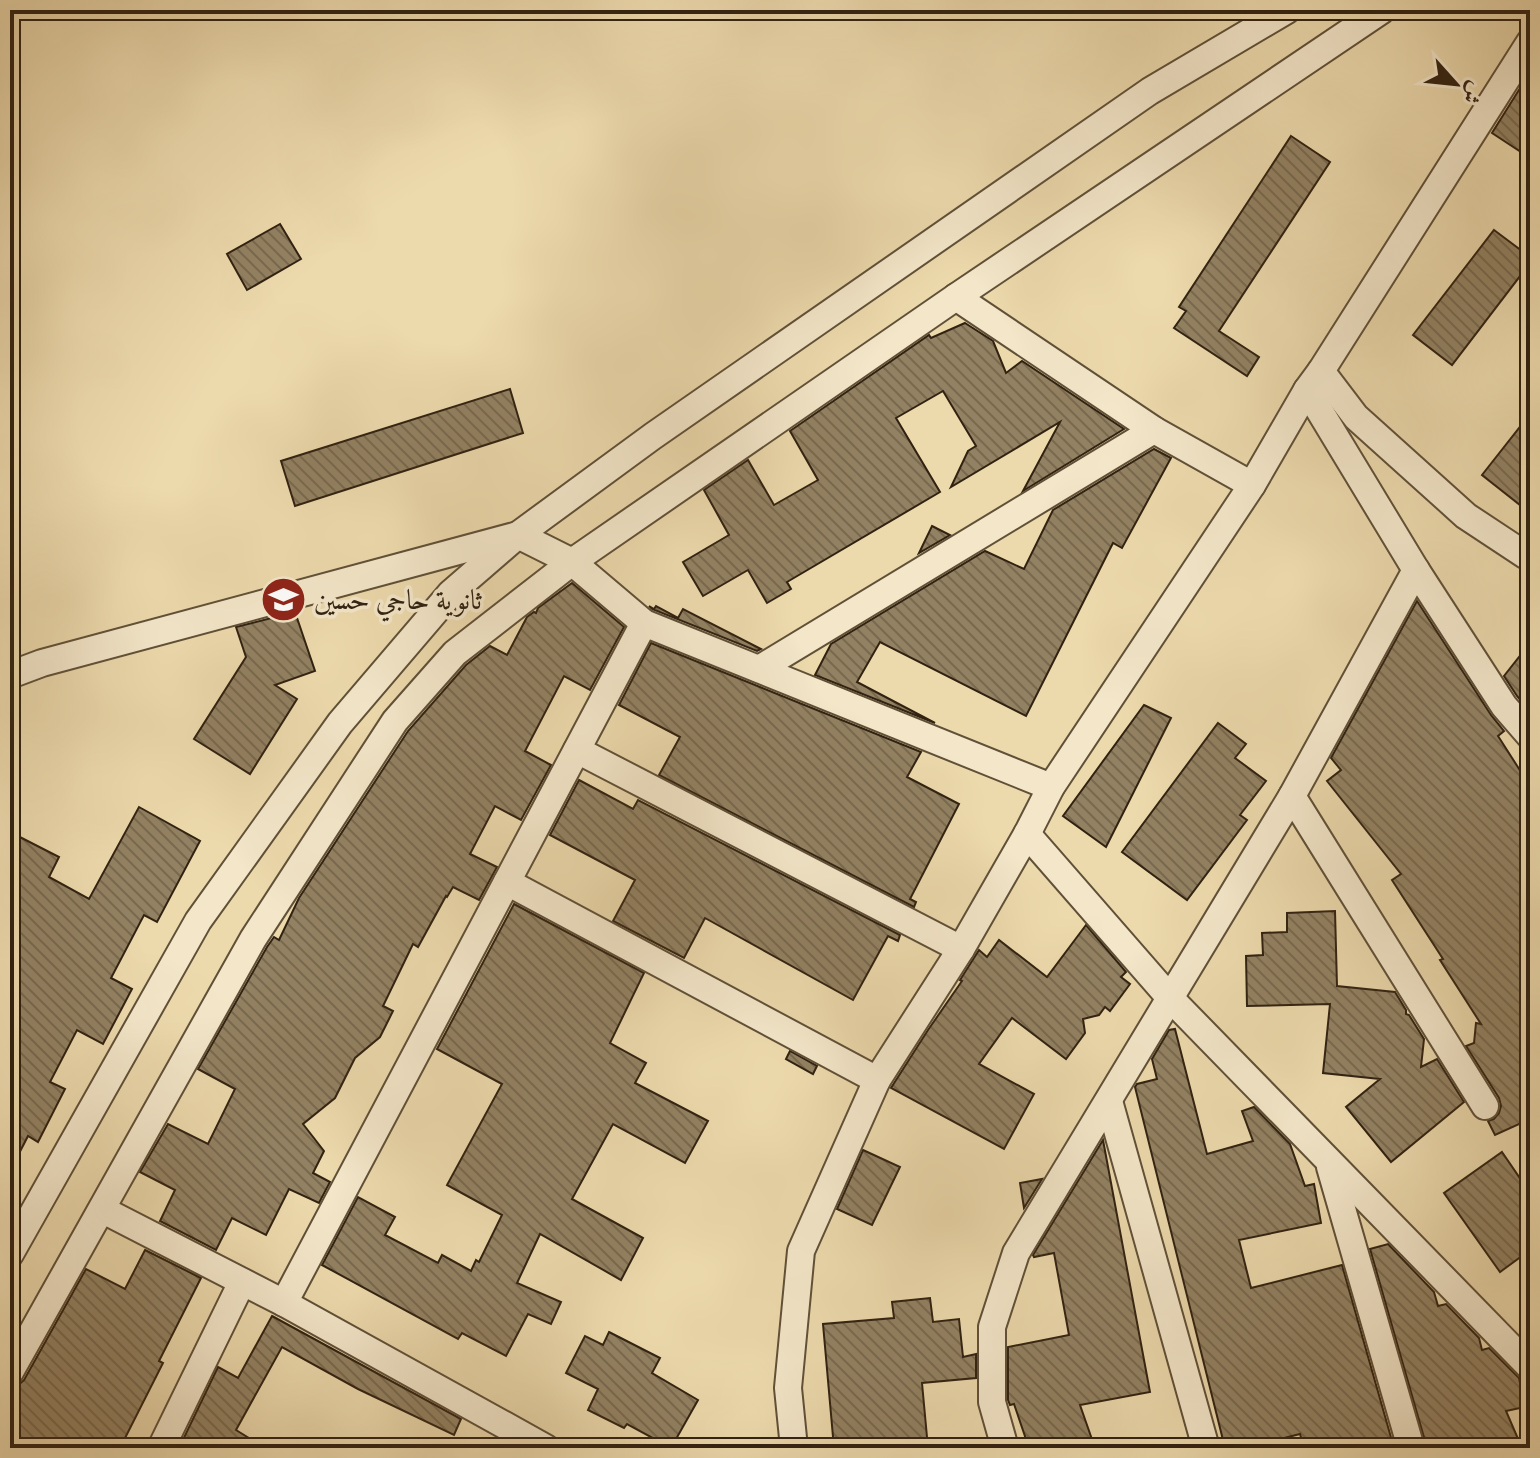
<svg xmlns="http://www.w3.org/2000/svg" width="1540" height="1458" font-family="'IM FELL English',Amiri,serif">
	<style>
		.building { fill: url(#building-back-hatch); stroke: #312211; stroke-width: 2 }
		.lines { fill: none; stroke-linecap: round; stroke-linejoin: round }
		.minor-casing { stroke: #605038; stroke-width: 30 }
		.minor { stroke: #f3e6c9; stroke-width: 26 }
		.labels { text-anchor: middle; stroke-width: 7; stroke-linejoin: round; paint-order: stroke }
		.poi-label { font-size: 28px; fill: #312211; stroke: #f3e6c9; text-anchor: start }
	</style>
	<defs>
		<pattern id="building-back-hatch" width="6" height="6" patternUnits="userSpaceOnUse" patternTransform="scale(2)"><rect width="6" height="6" fill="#928162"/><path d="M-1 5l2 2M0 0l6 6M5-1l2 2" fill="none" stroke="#78694f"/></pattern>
	</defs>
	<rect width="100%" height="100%" fill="#ecd9ac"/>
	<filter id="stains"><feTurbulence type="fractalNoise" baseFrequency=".0025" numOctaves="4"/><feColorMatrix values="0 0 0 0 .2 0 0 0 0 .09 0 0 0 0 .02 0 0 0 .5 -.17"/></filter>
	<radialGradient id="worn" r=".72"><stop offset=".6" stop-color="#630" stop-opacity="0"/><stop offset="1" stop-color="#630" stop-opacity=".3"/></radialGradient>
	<g class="building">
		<polygon points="1530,76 1530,158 1492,133 1522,85 1523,86"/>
		<polygon points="1291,136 1330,162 1219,331 1259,357 1247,376 1174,328 1186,311 1179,307"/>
		<polygon points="280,224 301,259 247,290 227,254"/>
		<polygon points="1494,230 1530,257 1530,263 1452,365 1413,335"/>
		<polygon points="965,323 993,341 1006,373 1022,361 1124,429 1023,491 1060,422 951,487 968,451 976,446 943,391 896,418 940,492 787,582 791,589 767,603 748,570 703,596 683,562 729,535 704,490 748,460 774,505 818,480 790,431 929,335 931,338"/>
		<polygon points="510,389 523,433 295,506 281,461"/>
		<polygon points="1530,414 1530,513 1482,475"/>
		<polygon points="1154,449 1171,458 1122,548 1113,543 1026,716 880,642 857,682 935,723 815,675 831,644 985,551 1024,569 1053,510"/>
		<polygon points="932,526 950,535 919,553"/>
		<polygon points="572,583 624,627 590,690 564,676 525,751 551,765 521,820 495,806 470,854 497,867 479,900 453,887 447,897 446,896 418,947 413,944 383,1006 393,1011 380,1037 355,1058 335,1098 303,1124 324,1151 313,1173 330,1182 319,1203 289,1189 266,1235 232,1218 216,1250 160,1221 175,1190 140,1172 168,1124 208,1144 235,1089 198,1069 267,947 274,937 279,940 299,898 408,731 466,665 490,646 507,655 527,617 534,612 536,613 538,608"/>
		<polygon points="1417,601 1491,715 1504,731 1498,736 1530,786 1530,1119 1495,1135 1488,1121 1494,1119 1499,1113 1501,1106 1499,1098 1466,1046 1474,1043 1476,1023 1481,1024 1440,960 1443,959 1392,880 1401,874 1327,781 1341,770 1331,758"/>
		<polygon points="649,606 654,609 656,606 678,618 683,609 761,649 757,651 652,609"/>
		<polygon points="295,612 315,671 275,685 297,699 250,774 194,739 246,657 236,627"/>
		<polygon points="651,643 921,752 907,777 959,804 910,899 916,902 914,907 659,775 680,737 619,705"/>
		<polygon points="1530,643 1530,712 1517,696 1504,676"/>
		<polygon points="1144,705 1171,718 1106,847 1063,816"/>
		<polygon points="1218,723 1246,744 1235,758 1266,781 1240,815 1247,820 1187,900 1122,852"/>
		<polygon points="579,780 633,809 638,800 900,935 898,941 888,936 853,1000 705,918 684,958 613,921 635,880 550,835"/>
		<polygon points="139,807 200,841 157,922 144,915 111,978 132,989 103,1044 77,1030 50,1082 65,1089 38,1142 28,1136 10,1171 10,832 59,857 49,877 89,899"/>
		<polygon points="514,904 644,973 610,1043 646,1063 635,1083 708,1121 685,1163 613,1124 572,1199 643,1238 621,1280 540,1234 517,1283 561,1302 551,1324 528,1314 506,1356 462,1333 458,1339 322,1265 358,1197 395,1217 385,1235 438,1263 442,1255 471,1271 476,1260 479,1262 502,1215 447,1185 502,1084 437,1049"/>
		<polygon points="1335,911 1337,986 1395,992 1406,1010 1406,1014 1409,1015 1424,1039 1421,1067 1437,1059 1464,1102 1391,1162 1346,1107 1380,1079 1323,1073 1330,1004 1247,1006 1246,956 1263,955 1262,933 1287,932 1287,913"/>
		<polygon points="1086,925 1126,972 1121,977 1130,984 1110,1011 1105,1007 1099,1015 1083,1019 1085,1033 1066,1059 1012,1018 979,1064 1034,1094 1004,1149 891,1088 928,1030 962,981 960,980 979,950 987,957 999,940 1047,977"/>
		<polygon points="1175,1029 1207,1154 1253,1141 1242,1111 1254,1107 1290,1144 1305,1186 1314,1184 1321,1223 1239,1240 1251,1288 1342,1265 1394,1448 1304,1448 1300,1434 1245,1448 1225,1448 1135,1087 1137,1084 1157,1079 1152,1059 1169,1030"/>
		<polygon points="790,1051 817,1066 813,1074 786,1059"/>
		<polygon points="1103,1140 1150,1392 1080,1405 1095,1448 1029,1448 1014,1404 1010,1405 1008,1400 1008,1347 1069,1335 1054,1253 1034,1257 1033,1255"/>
		<polygon points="863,1150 900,1167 872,1225 837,1209"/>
		<polygon points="1502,1152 1530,1193 1530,1250 1500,1272 1444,1193"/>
		<polygon points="1042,1179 1024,1208 1020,1183"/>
		<polygon points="1388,1244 1434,1292 1438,1306 1446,1304 1479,1338 1482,1350 1489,1348 1519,1378 1525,1407 1506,1411 1522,1448 1427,1448 1370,1249"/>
		<polygon points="145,1250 201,1278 159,1361 163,1363 120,1448 10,1448 10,1388 17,1386 24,1380 86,1269 125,1289"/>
		<polygon points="930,1298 933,1322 959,1319 963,1357 976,1354 976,1378 922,1383 928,1448 834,1448 823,1324 894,1318 892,1302"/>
		<polygon points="272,1316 461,1419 454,1435 358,1389 282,1347 236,1430 265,1448 179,1448 218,1367 238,1378"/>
		<polygon points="609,1332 660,1358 652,1373 698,1400 671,1448 627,1424 624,1428 588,1410 598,1389 566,1373 585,1336 603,1345"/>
	</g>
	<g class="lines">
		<defs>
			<g id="minor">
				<polyline points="956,297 1154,430 1252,485"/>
				<polyline points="1321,371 1356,417 1466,516 1525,555 1530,557"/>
				<polyline points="1307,390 1416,570 1504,706 1530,736"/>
				<polyline points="759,669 1154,430"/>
				<polyline points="10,675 42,663 518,535 572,562 644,623 1051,787"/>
				<polyline points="577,750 961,949"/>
				<polyline points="1292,796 1485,1106"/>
				<polyline points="1027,834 1170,998 1530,1367"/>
				<polyline points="507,882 877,1080"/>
				<polyline points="1109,1101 1206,1448"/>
				<polyline points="1330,1167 1411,1448"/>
				<polyline points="103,1210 284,1303 546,1448"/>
				<polyline points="10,1254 198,921 340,723 451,593 518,535 653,436 1150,91 1287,10"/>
				<polyline points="284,1303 644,623"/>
				<polyline points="10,1372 253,939 395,721 455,653 572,562 956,297 1382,10"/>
				<polyline points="161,1448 242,1282"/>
				<polyline points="794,1448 788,1388 801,1251 877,1080 961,949 1027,834 1051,787 1252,485 1307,390 1321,371 1530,42"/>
				<polyline points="1005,1448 992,1402 992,1327 1016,1253 1292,796 1416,570"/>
			</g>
		</defs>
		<use href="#minor" class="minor-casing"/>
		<use href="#minor" class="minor"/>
	</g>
	<defs>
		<symbol id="school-disc" viewBox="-11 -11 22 22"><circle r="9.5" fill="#8f2418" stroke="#f3e6c9"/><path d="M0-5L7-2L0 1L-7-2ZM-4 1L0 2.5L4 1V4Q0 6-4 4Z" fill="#fff"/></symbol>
	</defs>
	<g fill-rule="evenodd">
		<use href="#school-disc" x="258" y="574" width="51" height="51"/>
	</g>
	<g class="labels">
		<g class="poi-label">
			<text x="314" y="609">ثانوية حاجي حسين</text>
		</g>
	</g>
	<rect width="1540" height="1458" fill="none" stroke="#ecd9ac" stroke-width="40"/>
	<rect x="12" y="12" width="1516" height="1434" fill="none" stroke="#312211" stroke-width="4"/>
	<rect x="20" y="20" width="1500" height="1418" fill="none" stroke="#312211" stroke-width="2"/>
	<g transform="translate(1456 84) rotate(117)" stroke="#f3e6c9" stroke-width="6" paint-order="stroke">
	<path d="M0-6L14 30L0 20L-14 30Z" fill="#312211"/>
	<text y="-12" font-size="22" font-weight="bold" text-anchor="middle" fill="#312211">ش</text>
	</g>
	<rect width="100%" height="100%" filter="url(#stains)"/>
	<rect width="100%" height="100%" fill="url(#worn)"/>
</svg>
